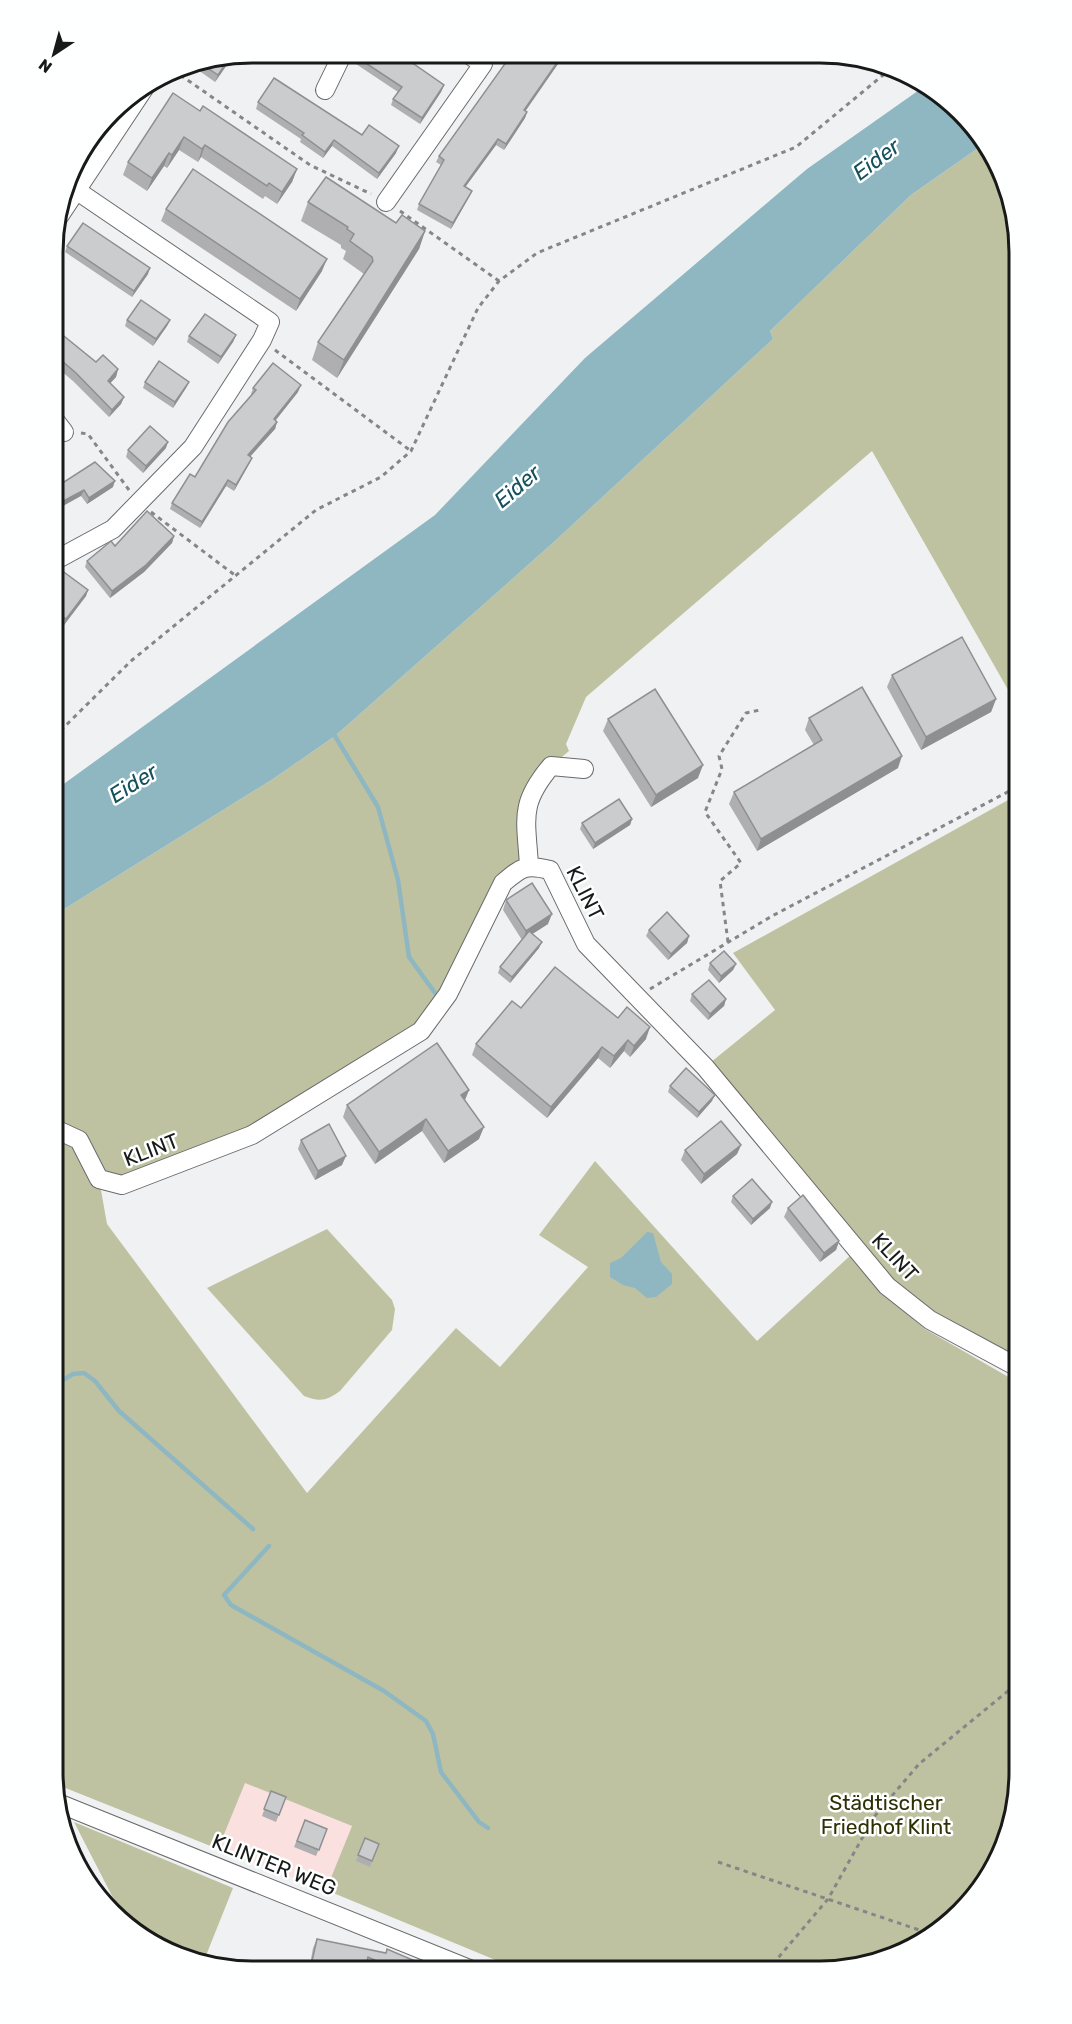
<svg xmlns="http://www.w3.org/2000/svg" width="1072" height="2024" font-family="Rubik,sans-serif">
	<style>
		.industrial { fill: #fbe0e0 }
		.green { fill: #bfc2a0 }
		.water { fill: #8eb7c2 }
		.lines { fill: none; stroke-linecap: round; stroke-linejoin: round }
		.stream { stroke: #8eb7c2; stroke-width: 4.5 }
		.minor-casing { stroke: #696a6c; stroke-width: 20 }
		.path { stroke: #858687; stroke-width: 3; stroke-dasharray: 4.5 4.5; stroke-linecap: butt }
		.minor { stroke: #fff; stroke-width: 18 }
		.wall { fill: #afafb1 }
		.shaded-wall { fill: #8e8f90 }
		.building { fill: #cbccce; stroke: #8e8f90; stroke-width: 1.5 }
		.labels { text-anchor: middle; stroke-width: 5; stroke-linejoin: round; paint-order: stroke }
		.street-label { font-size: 21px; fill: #181919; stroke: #feffff }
		.park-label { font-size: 21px; fill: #2f3004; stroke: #feffff }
		.water-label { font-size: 22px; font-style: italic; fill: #15505c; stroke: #feffff }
		.rim { fill: none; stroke: #181919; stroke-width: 3 }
	</style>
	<rect width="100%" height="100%" fill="#f0f1f3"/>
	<polygon class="industrial" points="244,1782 352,1826 326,1890 218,1849"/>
	<g class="green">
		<polygon points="981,146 1009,188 1019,252 1019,709 872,451 586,697 566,744 569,751 551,766 534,787 529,865 517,871 421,1031 252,1135 122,1185 99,1179 107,1224 307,1493 456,1328 500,1367 588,1267 539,1235 595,1161 757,1341 852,1254 882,1293 925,1329 1019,1383 1019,1785 1004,1848 978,1894 931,1938 884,1961 820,1971 522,1971 326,1890 352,1826 245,1783 218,1849 63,1787 53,1774 53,916 273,779 335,736 555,541 773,339 770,331 911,195"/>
		<polygon points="1019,794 1019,1368 887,1286 705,1067 775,1010 733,953"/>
		<path d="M327,1229L392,1300L395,1309L392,1330L340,1391C327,1401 319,1402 304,1396L207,1288Z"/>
		<polygon points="74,1822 233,1888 203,1963 175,1956 128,1927"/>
	</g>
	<g class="water">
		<polygon points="922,88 951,102 981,146 911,195 770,331 773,339 555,541 335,736 273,779 53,916 54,791 435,515 585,358 807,169"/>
		<polygon points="647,1232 653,1233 661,1262 672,1274 672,1284 656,1297 647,1298 635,1288 623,1285 610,1277 610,1263 621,1258"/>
	</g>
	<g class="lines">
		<g class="stream">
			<polyline points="335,736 378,807 398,880 409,957 435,993"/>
			<polyline points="53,1386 73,1374 84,1373 95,1381 119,1411 253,1529"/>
			<polyline points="269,1546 224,1595 231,1605 384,1691 426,1721 433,1734 441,1772 479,1822 488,1828"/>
		</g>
		<defs>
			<g id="minor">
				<polyline points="325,90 343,53"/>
				<polyline points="386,202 483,64 468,54"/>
				<polyline points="56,221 145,87"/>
				<polyline points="54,419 64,432"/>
				<polyline points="54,561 113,529 193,447 262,340 270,322 67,184"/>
				<path d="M529,865C526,818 519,804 551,766L584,769"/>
				<path d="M53,1128L79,1140L99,1179L122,1185L252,1135L421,1031L448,994L503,883C522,867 525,864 550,870L586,944L705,1067L887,1286L930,1320L1019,1368"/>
				<polyline points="58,1803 472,1970"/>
			</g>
		</defs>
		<use href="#minor" class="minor-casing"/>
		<g class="path">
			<polyline points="173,70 310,165 371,194"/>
			<polyline points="400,211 499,281"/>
			<polyline points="275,350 411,451"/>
			<polyline points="81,433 88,434 129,490"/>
			<polyline points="151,512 236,576"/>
			<polyline points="54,737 131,661 316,510 381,477 411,451 478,308 499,281 537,253 796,147 888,71"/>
			<polyline points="728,942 720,881 741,863 705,812 722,769 719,756 746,713 760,710"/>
			<polyline points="650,989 772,916 1019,786"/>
			<polyline points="718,1862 934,1935"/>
			<polyline points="488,1967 497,1971"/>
			<polyline points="767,1971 828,1899 874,1817 919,1764 1019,1682"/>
		</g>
		<use href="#minor" class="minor"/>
	</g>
	<g class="wall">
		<polygon points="233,56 215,82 191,65"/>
		<polygon points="358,58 444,85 441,92 420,124 391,105 393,99 398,92 356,64"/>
		<polygon points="258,102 362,135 396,153 377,179 332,146 323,158 300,142 301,139 256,109"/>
		<polygon points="200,111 297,169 292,182 277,204 265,196 263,199 201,157 198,162 179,150 167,168 164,166 147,191 123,175 128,162"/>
		<polygon points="526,111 527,112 525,118 504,150 496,145 465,187 472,191 469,197 451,229 417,210 419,204 441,165 436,162 439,156"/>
		<polygon points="308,202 396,223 425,231 419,249 337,378 312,360 318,342 364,274 343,259 346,251 341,248 341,245 301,221"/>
		<polygon points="166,209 322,271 296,311 161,221"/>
		<polygon points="67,246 148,274 132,297 65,252"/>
		<polygon points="127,320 170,320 167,326 153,346 125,326"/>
		<polygon points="54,328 96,362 118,369 116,377 110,383 124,397 121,404 109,417 73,381 54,365"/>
		<polygon points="236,335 233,342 218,364 187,342 189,336"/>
		<polygon points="145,382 189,382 186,388 173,408 143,388"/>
		<polygon points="253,388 298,392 275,421 277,422 275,429 250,457 252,458 249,464 234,491 226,486 200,528 170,509 172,503 195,477 252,395 251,394"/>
		<polygon points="166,448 143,473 126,457 128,450"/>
		<polygon points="58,486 113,487 87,504 81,496"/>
		<polygon points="174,536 172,543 144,572 110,598 85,567 87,561 115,546"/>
		<polygon points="54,571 88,590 86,596 64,625 54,618"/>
		<polygon points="892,675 996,699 991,712 921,750 887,687"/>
		<polygon points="809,718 898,768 757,851 729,804 734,792 814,745 805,730"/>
		<polygon points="608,719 698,778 651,807 603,731"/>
		<polygon points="632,819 630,825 593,849 580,829 582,823"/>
		<polygon points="506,900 548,924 532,934 539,948 510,983 498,973 500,967 522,940 503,910"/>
		<polygon points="649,930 689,936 687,943 668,960 646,936"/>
		<polygon points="710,963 736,964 733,970 719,983 708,970"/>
		<polygon points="692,994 726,999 724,1006 708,1020 690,1001"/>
		<polygon points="521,1008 618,1018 646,1039 630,1057 624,1051 610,1068 598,1058 547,1118 472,1055 476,1044"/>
		<polygon points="670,1086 712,1101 697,1118 668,1092"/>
		<polygon points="469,1090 465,1100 479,1139 444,1163 422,1131 375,1164 343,1117 347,1105"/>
		<polygon points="301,1140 342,1165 315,1180 298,1149"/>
		<polygon points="741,1145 737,1154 701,1184 681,1160 685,1150"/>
		<polygon points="733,1196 770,1208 751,1225 731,1202"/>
		<polygon points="788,1208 839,1241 836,1250 820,1262 784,1217"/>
		<polygon points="271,1791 286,1797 276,1822 262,1816"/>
		<polygon points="305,1820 327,1829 316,1856 294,1847"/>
		<polygon points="365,1838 379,1844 370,1867 356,1861"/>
		<polygon points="317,1939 436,1970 371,1970 366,1968 365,1970 309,1970 313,1948"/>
	</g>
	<g class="shaded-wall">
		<polygon points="563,54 565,54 522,116 524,110"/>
		<polygon points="233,56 215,82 218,75 230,57"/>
		<polygon points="444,85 441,92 420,124 422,118"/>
		<polygon points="527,112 525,118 504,150 506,144"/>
		<polygon points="184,137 179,150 167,168 172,155"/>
		<polygon points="498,139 496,145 461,193 464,186"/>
		<polygon points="334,140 332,146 323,158 325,152"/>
		<polygon points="205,145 201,157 198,162 202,149"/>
		<polygon points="399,146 396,153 377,179 379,173"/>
		<polygon points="169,153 164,166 147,191 152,178"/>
		<polygon points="297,169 292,182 277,204 282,192"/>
		<polygon points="472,191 469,197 451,229 453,223"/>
		<polygon points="425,231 419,249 337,378 344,360"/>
		<polygon points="327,259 322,271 296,311 300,299"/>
		<polygon points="150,268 148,274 132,297 134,291"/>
		<polygon points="170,320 167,326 153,346 156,339"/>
		<polygon points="236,335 233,342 218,364 221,357"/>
		<polygon points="118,369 116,377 105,389 108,381"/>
		<polygon points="189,382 186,388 173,408 175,402"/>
		<polygon points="301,385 298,392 271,426 274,419"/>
		<polygon points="124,397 121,404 109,417 112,410"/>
		<polygon points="277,422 275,429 245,462 248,455"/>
		<polygon points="168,442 166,448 143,473 146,466"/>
		<polygon points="252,458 249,464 234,491 236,485"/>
		<polygon points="228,480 226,486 200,528 202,522"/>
		<polygon points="115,481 113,487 87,504 89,498"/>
		<polygon points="84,490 81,496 54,511 54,506"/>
		<polygon points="174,536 172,543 144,572 110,598 112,591"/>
		<polygon points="88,590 86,596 64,625 66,619"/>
		<polygon points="996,699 991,712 921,750 926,737"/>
		<polygon points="902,756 898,768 757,851 761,839"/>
		<polygon points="703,765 698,778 651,807 656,795"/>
		<polygon points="632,819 630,825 593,849 595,843"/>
		<polygon points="552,914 548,924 523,940 526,931"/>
		<polygon points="689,936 687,943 668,960 671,954"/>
		<polygon points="542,942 539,948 510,983 512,977"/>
		<polygon points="736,964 733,970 719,983 721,976"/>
		<polygon points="726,999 724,1006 708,1020 710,1014"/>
		<polygon points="650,1027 646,1039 630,1057 634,1046"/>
		<polygon points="628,1040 624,1051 610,1068 614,1056"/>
		<polygon points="602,1047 598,1058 547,1118 551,1107"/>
		<polygon points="469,1090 464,1102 461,1095"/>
		<polygon points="715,1095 712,1101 697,1118 699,1112"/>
		<polygon points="426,1119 422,1131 375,1164 379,1152"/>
		<polygon points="484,1127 479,1139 444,1163 448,1151"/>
		<polygon points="741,1145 737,1154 701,1184 704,1174"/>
		<polygon points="346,1156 342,1165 315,1180 318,1171"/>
		<polygon points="772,1202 770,1208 751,1225 753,1219"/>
		<polygon points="839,1241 836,1250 820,1262 824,1253"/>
	</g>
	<g class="building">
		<polygon points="362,53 398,53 444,85 422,118 393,99 402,87 358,58"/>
		<polygon points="512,54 563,54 524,110 527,112 506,144 498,139 464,186 472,191 453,223 419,204 444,160 439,156"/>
		<polygon points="230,57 218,75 200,63"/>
		<polygon points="274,78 362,135 369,125 399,146 379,173 334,140 325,152 302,135 304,133 258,102"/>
		<polygon points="173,93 200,111 203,106 297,169 282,192 269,183 267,186 205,145 202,149 184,137 172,155 169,153 152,178 128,162"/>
		<polygon points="193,169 327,259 300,299 166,209"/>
		<polygon points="326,177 396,223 402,215 425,231 344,360 318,342 373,261 372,257 350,241 354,234 347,229 348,227 308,202"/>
		<polygon points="83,223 150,268 134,291 67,246"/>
		<polygon points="141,300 170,320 156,339 127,320"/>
		<polygon points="205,314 236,335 221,357 189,336"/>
		<polygon points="54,328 96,362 103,355 118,369 108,381 124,397 112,410 76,373 54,354"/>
		<polygon points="159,361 189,382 175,402 145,382"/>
		<polygon points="273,363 301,385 274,419 277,422 248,455 252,458 236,485 228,480 202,522 172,503 190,474 195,477 228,422 256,390 253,388"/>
		<polygon points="150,426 168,442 146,466 128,450"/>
		<polygon points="95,462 115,481 89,498 84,490 54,506 54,479 58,486"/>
		<polygon points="147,511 174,536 146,565 112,591 87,561 111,541 115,546"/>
		<polygon points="57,567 88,590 66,619 54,610 54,571"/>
		<polygon points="962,637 996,699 926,737 892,675"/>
		<polygon points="862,687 902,756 761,839 734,792 822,740 809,718"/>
		<polygon points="655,689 703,765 656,795 608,719"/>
		<polygon points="619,799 632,819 595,843 582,823"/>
		<polygon points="532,883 552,914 526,931 506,900"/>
		<polygon points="667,912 689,936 671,954 649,930"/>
		<polygon points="529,931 542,942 512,977 500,967"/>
		<polygon points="724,951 736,964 721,976 710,963"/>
		<polygon points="555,967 618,1018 627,1007 650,1027 634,1046 628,1040 614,1056 602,1047 551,1107 476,1044 512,1001 521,1008"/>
		<polygon points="709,980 726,999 710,1014 692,994"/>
		<polygon points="437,1043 469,1090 461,1095 484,1127 448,1151 426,1119 379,1152 347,1105"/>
		<polygon points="686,1068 715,1095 699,1112 670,1086"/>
		<polygon points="721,1121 741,1145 704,1174 685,1150"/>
		<polygon points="329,1124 346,1156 318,1171 301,1140"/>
		<polygon points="752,1179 772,1202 753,1219 733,1196"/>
		<polygon points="803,1195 839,1241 824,1253 788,1208"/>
		<polygon points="271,1791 286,1797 279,1815 264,1809"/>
		<polygon points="305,1820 327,1829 319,1850 297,1841"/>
		<polygon points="365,1838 379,1844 372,1861 358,1855"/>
		<polygon points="317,1939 386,1953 387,1949 436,1970 397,1970 368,1957 365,1970 355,1970 333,1965 331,1970 312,1970 316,1962 312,1961"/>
	</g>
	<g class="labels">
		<g class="street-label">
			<text transform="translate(585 893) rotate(63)" y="7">KLINT</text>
			<text transform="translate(151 1150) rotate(-21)" y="7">KLINT</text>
			<text transform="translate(895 1257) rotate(47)" y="7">KLINT</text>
			<text transform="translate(274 1865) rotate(22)" y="7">KLINTER WEG</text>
		</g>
		<g class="park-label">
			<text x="886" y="1810">Städtischer<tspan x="886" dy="24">Friedhof Klint</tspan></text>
		</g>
		<g class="water-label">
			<text transform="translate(876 159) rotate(-37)" y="8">Eider</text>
			<text transform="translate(517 486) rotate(-40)" y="8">Eider</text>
			<text transform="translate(133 783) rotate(-32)" y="8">Eider</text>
		</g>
	</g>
	<path d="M0 0H1072V2024H0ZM252 63H820A189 189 0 0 1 1009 252V1772A189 189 0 0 1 820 1961H252A189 189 0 0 1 63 1772V252A189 189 0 0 1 252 63Z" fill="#feffff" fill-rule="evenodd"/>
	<path class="rim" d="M252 63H820A189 189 0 0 1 1009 252V1772A189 189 0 0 1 820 1961H252A189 189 0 0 1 63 1772V252A189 189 0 0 1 252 63Z"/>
	<g transform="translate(54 54) rotate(216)" stroke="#feffff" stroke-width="4.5" paint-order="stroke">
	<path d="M0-4.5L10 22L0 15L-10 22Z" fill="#181919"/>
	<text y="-9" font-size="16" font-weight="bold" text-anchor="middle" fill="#181919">N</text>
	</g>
</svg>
